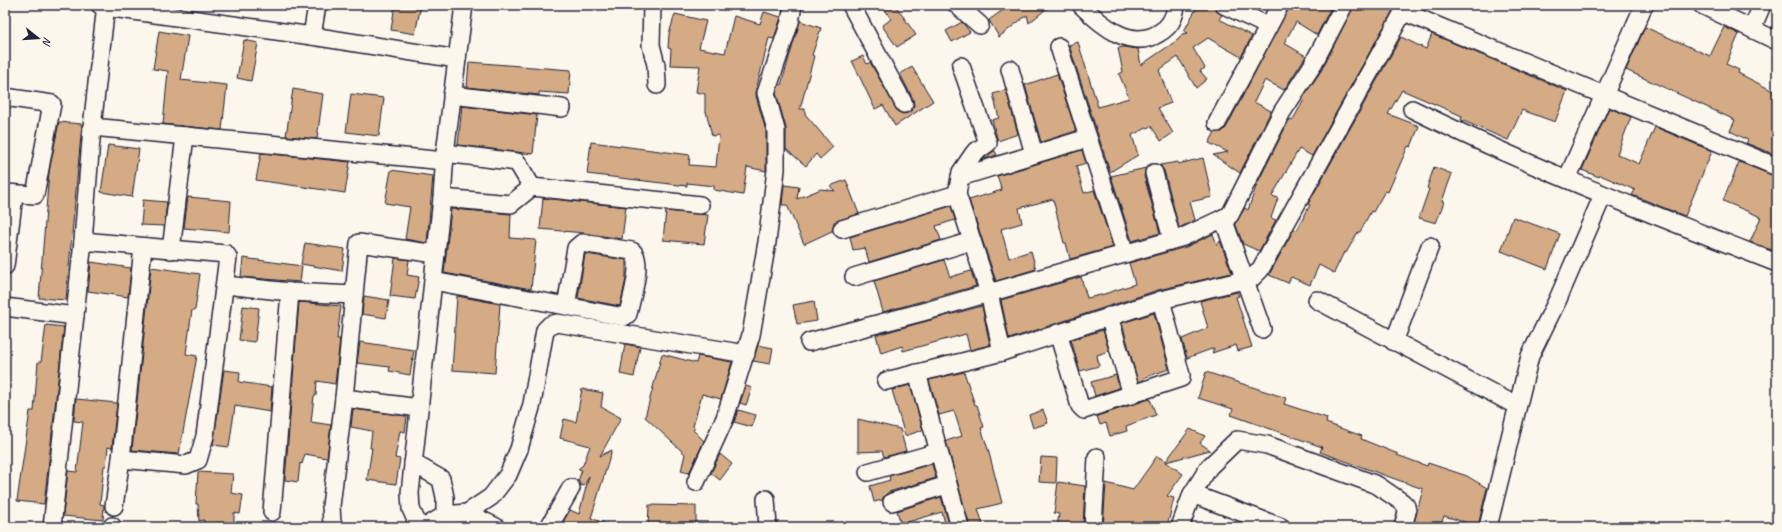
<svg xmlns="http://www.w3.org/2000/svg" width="1782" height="532" font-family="Caveat,sans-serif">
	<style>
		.building { fill: #d4ab85; stroke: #22223b }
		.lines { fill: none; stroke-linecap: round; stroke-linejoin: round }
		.minor-casing { stroke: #22223b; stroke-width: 20 }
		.minor { stroke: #fbf7ec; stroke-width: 17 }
	</style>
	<rect width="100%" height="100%" fill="#fbf7ec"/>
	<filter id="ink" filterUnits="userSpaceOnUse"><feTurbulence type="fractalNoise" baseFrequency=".025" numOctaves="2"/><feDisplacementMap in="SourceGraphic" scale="8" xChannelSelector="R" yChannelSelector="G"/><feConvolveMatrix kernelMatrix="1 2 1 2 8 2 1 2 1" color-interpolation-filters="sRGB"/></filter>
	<g filter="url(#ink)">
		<g class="building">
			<polygon points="395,5 421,5 415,34 391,30"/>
			<polygon points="882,5 895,5 916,35 897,47 882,26 891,19"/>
			<polygon points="1010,5 1051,5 1029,23 1027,15 999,37 989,20"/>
			<polygon points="1198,5 1214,5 1216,11 1222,15 1219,19 1252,36 1241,57 1208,38 1193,48 1205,68 1200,71 1207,79 1196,88 1178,57 1159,70 1171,103 1158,108 1173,133 1161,141 1151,126 1132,135 1138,155 1110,172 1069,45 1078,42 1098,107 1129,98 1119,74 1123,72 1118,48 1124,47 1138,49 1141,65 1179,39 1182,34 1188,33 1184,31"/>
			<polygon points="1290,5 1327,5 1331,7 1317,35 1296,22 1284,43 1306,56 1284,90 1265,80 1254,102 1271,111 1240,173 1213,155 1228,152 1209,143 1215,132 1222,132 1226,128"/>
			<polygon points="1354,5 1396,5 1312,156 1299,149 1272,196 1278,198 1271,218 1276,220 1259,251 1243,244 1235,223 1245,208 1248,210 1257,184 1289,120 1292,121 1304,100 1302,99 1321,71"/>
			<polygon points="764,12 781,17 774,39 769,38 756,90 756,96 766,131 766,171 747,167 743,195 714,190 714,186 687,183 687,186 587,174 591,142 690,155 689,165 716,167 719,135 712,136 706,111 705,111 705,94 696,92 700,66 670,65 671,49 668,48 669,34 675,14 706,21 699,48 725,53 734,16 760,24"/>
			<polygon points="800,21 821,28 812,55 814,56 800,109 805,109 805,114 833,147 820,159 816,154 806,166 786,149 786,128 776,93 779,85 781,85"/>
			<polygon points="962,22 970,32 952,42 946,31"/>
			<polygon points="1645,27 1710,56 1724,27 1739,34 1726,64 1739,70 1738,73 1777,93 1777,146 1773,154 1746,143 1748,140 1730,131 1735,120 1626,70"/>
			<polygon points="159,31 188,36 181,80 227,85 222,130 163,124 168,71 153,69"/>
			<polygon points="1432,34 1567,91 1555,122 1522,110 1508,140 1461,120 1462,116 1402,90 1388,114 1419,126 1411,147 1408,146 1388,192 1385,191 1373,212 1371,211 1360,232 1358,232 1346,253 1344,252 1334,273 1319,265 1310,285 1291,277 1288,283 1269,275 1294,229 1297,230 1310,205 1308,204 1401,37 1426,49"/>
			<polygon points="244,40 258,43 251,81 237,78"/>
			<polygon points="863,56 867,64 870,62 898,112 903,114 908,113 912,110 914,105 913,99 900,74 912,67 933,101 895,126 883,105 875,109 856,69 852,61"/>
			<polygon points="469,62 571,70 569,94 539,92 539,95 467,87"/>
			<polygon points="1057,74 1076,131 1041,142 1025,85"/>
			<polygon points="293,89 323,94 317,139 286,136"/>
			<polygon points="1006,90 1018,134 998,141 992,120 999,118 993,94"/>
			<polygon points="351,94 384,98 379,136 346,132"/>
			<polygon points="462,106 537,115 533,154 458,145"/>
			<polygon points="1609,108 1631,117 1617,154 1639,164 1655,127 1712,151 1685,216 1632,195 1635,190 1600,175 1599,177 1582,170"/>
			<polygon points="59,122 82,124 66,300 39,298 49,172"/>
			<polygon points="108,145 139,149 132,197 101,192"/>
			<polygon points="1082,150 1086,163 1076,166 1084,193 1094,190 1113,247 1070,259 1066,243 1064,243 1053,199 1019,208 1022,223 1001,229 1009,258 1031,251 1036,269 996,281 969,200 1002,190 997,176"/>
			<polygon points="994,151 995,151 997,155 981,160"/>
			<polygon points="261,153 350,162 345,193 256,180"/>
			<polygon points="1203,158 1212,197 1190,202 1195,220 1179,228 1164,170 1160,165 1178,162 1178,164"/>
			<polygon points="1739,162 1777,177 1777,252 1750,242 1761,217 1723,201"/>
			<polygon points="1434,167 1452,174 1442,201 1444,202 1436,223 1419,218 1429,189 1427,188"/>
			<polygon points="1146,168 1144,176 1160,233 1132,241 1111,176"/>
			<polygon points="391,170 433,176 427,243 405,239 410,207 385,203"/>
			<polygon points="846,180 859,214 839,220 834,222 832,231 804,244 787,205 782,205 784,185 799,187 797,199 821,189 835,191 830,186"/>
			<polygon points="188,197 231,201 229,232 184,228"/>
			<polygon points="543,198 626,207 622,239 584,233 540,229"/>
			<polygon points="143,200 167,202 164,226 141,225"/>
			<polygon points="951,206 955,220 936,226 941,240 869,262 865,248 853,250 850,237"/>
			<polygon points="451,209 511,214 510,238 536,240 531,289 444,273"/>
			<polygon points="666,211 708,215 704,244 663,240"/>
			<polygon points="1513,217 1560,234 1547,269 1501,251"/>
			<polygon points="1213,234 1217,245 1220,241 1232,273 1158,290 1009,339 1001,300 1081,277 1087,298 1101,295 1135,284 1129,263 1186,247"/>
			<polygon points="305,243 345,249 342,271 301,264"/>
			<polygon points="585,254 626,260 626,279 620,306 578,298"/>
			<polygon points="243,258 302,266 300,282 241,277"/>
			<polygon points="395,258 409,260 407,275 419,277 415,299 390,296"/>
			<polygon points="944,260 950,277 971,271 976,286 883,312 874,281"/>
			<polygon points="91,262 131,268 128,297 88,291"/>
			<polygon points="151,267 200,274 195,310 192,310 186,354 197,356 179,454 132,450"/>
			<polygon points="1237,292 1239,296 1236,297 1252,347 1238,351 1236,345 1212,353 1214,348 1187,358 1182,339 1208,328 1200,301"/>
			<polygon points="364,296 389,300 386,318 362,314"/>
			<polygon points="457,296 500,304 495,373 452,370"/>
			<polygon points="814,301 817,321 797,324 793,305"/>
			<polygon points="299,302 341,306 337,339 340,339 335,384 317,381 316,396 314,396 311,422 331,425 327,458 305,454 302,464 300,463 298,482 285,480"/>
			<polygon points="243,306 259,308 255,342 239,340"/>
			<polygon points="982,306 990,345 970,350 966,334 903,351 902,346 881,353 876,335"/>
			<polygon points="1154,313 1169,369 1143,378 1144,380 1138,382 1122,323"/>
			<polygon points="46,325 64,327 44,504 17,501 30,411 34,411 38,362 41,362"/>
			<polygon points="1103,330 1109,351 1097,355 1099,366 1080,371 1071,340"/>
			<polygon points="360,342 414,350 410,375 389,371 390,367 357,363"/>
			<polygon points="625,344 640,347 634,377 620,374"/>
			<polygon points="758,345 773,348 770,364 753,361"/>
			<polygon points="662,354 696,363 698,356 732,362 721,399 702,394 693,426 695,428 693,430 704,441 689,473 681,471 685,454 645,417"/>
			<polygon points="224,370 240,372 239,382 272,387 270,412 235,406 229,447 213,445"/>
			<polygon points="964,372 975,405 977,405 984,427 981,428 988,449 1002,503 978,509 983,524 973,527 970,527 946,441 962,436 954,411 939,415 929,380"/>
			<polygon points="1206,372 1286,398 1284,404 1327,418 1326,423 1362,436 1361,439 1398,454 1397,455 1427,466 1428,463 1467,476 1487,488 1478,526 1444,516 1440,527 1413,527 1423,489 1320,452 1322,447 1231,415 1233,409 1198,398"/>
			<polygon points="1116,375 1119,388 1095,396 1091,382"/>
			<polygon points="910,385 923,430 905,436 892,390"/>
			<polygon points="746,386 752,388 746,405 740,403"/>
			<polygon points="582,389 603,393 601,407 621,418 600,456 612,450 591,518 612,526 612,527 560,527 570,510 579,514 589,476 584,486 580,485 578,481 582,470 578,469 583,465 590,446 560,438 564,419 576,422"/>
			<polygon points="76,399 117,403 112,448 108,447 106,466 104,466 100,504 104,505 103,520 63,516 68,471 77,472 83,422 74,421"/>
			<polygon points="1150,399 1156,415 1126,426 1127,431 1110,436 1106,423 1100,425 1097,416"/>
			<polygon points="353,409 407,416 405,432 400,431 395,458 400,459 396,484 367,480 372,448 370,448 372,431 351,427"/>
			<polygon points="738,410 756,415 752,427 734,422"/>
			<polygon points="1043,410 1048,423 1033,428 1029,415"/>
			<polygon points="858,419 900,429 906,451 884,457 882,451 858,452"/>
			<polygon points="1190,429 1205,436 1200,443 1210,450 1166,462 1183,474 1167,496 1174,498 1167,527 1103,527 1106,483 1133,490 1157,456 1166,461"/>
			<polygon points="720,454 732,464 720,480 711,473"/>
			<polygon points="1041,457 1057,458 1056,483 1039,482"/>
			<polygon points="932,464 936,478 889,492 884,496 882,500 874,502 870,486 890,480 889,476"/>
			<polygon points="198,472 233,474 231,493 243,495 240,514 234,513 234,527 204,527 204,520 199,521 198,504 196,504"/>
			<polygon points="1058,482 1085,486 1083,527 1057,527 1059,514 1054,513"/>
			<polygon points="941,497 950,527 946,527 942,512 901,524 897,511"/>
			<polygon points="649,505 696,506 696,527 648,527"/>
		</g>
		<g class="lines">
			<defs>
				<g id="minor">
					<polyline points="100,5 105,7 312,36 457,59"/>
					<polyline points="652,5 651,45 656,65 657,85"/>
					<polyline points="851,5 904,104"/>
					<polyline points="957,5 980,25"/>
					<path d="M1081,5C1101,25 1131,51 1159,33C1170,27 1175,17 1176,5"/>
					<polyline points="1224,5 1268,26"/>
					<polyline points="1702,5 1777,41"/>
					<polyline points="1404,12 1777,167"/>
					<polyline points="1752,29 1762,5"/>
					<polyline points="312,36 317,5"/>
					<polyline points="1059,47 1125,253"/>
					<polyline points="1010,69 1034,154"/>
					<polyline points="452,95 562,108"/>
					<polyline points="5,97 52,104 35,195 5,193"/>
					<path d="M1412,109C1531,168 1654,215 1777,263"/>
					<polyline points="1217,123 1280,5"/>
					<polyline points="92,127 445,161"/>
					<polyline points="445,153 517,162 532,187 700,205"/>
					<polyline points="1154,173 1172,239"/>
					<polyline points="960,177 1088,138"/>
					<polyline points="1567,179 1644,5"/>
					<polyline points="957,194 961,172 974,153 988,143 961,66"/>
					<polyline points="442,198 511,204 532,187"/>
					<polyline points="1223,218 1262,329"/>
					<polyline points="842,229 957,194 989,293 1002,352"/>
					<polyline points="83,241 226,254 228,257 205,436 198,460 186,465 121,459"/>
					<polyline points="171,250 185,136"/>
					<polyline points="5,266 14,195"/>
					<polyline points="854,277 972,241"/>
					<path d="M433,281L624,317L628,314C631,299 644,261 632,251L582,243L576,248L566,306"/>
					<polyline points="225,285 290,292 354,295"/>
					<polyline points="1317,300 1517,406"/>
					<polyline points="5,307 75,316"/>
					<polyline points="1109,316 1132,395"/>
					<polyline points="1058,333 1080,406 1084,410 1181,378 1181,375 1161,300"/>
					<polyline points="809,342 930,310 1183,237 1230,215 1282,112 1312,66 1344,5"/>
					<polyline points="1394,342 1430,246"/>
					<polyline points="917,373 960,527"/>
					<polyline points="886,381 1002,352 1161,300 1252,278 1260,270 1407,5"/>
					<polyline points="344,398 419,408"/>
					<polyline points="413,463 441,479 445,497 445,515"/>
					<polyline points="868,472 938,452"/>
					<polyline points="696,482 725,418 751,335 767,242 776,170 776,130 766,93 790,22 793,5"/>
					<polyline points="1192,494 1281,527"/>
					<polyline points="766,499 768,527"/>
					<polyline points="892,502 947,485"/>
					<polyline points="114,506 121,459 143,247"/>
					<polyline points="272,512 290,292"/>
					<polyline points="467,513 496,527"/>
					<polyline points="52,527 83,241 92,127 106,5"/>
					<polyline points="112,527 112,526"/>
					<polyline points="335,527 332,524 331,506 344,398 359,243 436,254"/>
					<polyline points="419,527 411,509 410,493 442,198 445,153 464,5"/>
					<polyline points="425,527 445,515 467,513 491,497 508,475 519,449 532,404 545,330 550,325 557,323 746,354"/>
					<polyline points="549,527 571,488"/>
					<polyline points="1093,527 1097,457"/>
					<polyline points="1180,527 1192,494 1209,467 1237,440 1267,445 1377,485 1402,502 1406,506 1407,512 1403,527"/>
					<polyline points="1488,527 1530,356 1558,299 1603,195"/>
				</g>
			</defs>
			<use href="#minor" class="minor-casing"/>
			<use href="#minor" class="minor"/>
		</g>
	</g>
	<rect width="1782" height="532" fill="none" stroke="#fbf7ec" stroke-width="20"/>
	<rect x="10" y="10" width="1762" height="512" fill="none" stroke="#22223b" stroke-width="1.5" filter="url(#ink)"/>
	<g transform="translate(38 38) rotate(107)" stroke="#fbf7ec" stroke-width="3" paint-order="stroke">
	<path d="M0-3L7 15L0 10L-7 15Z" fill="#22223b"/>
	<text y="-6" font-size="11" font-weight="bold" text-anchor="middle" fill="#22223b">N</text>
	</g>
</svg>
